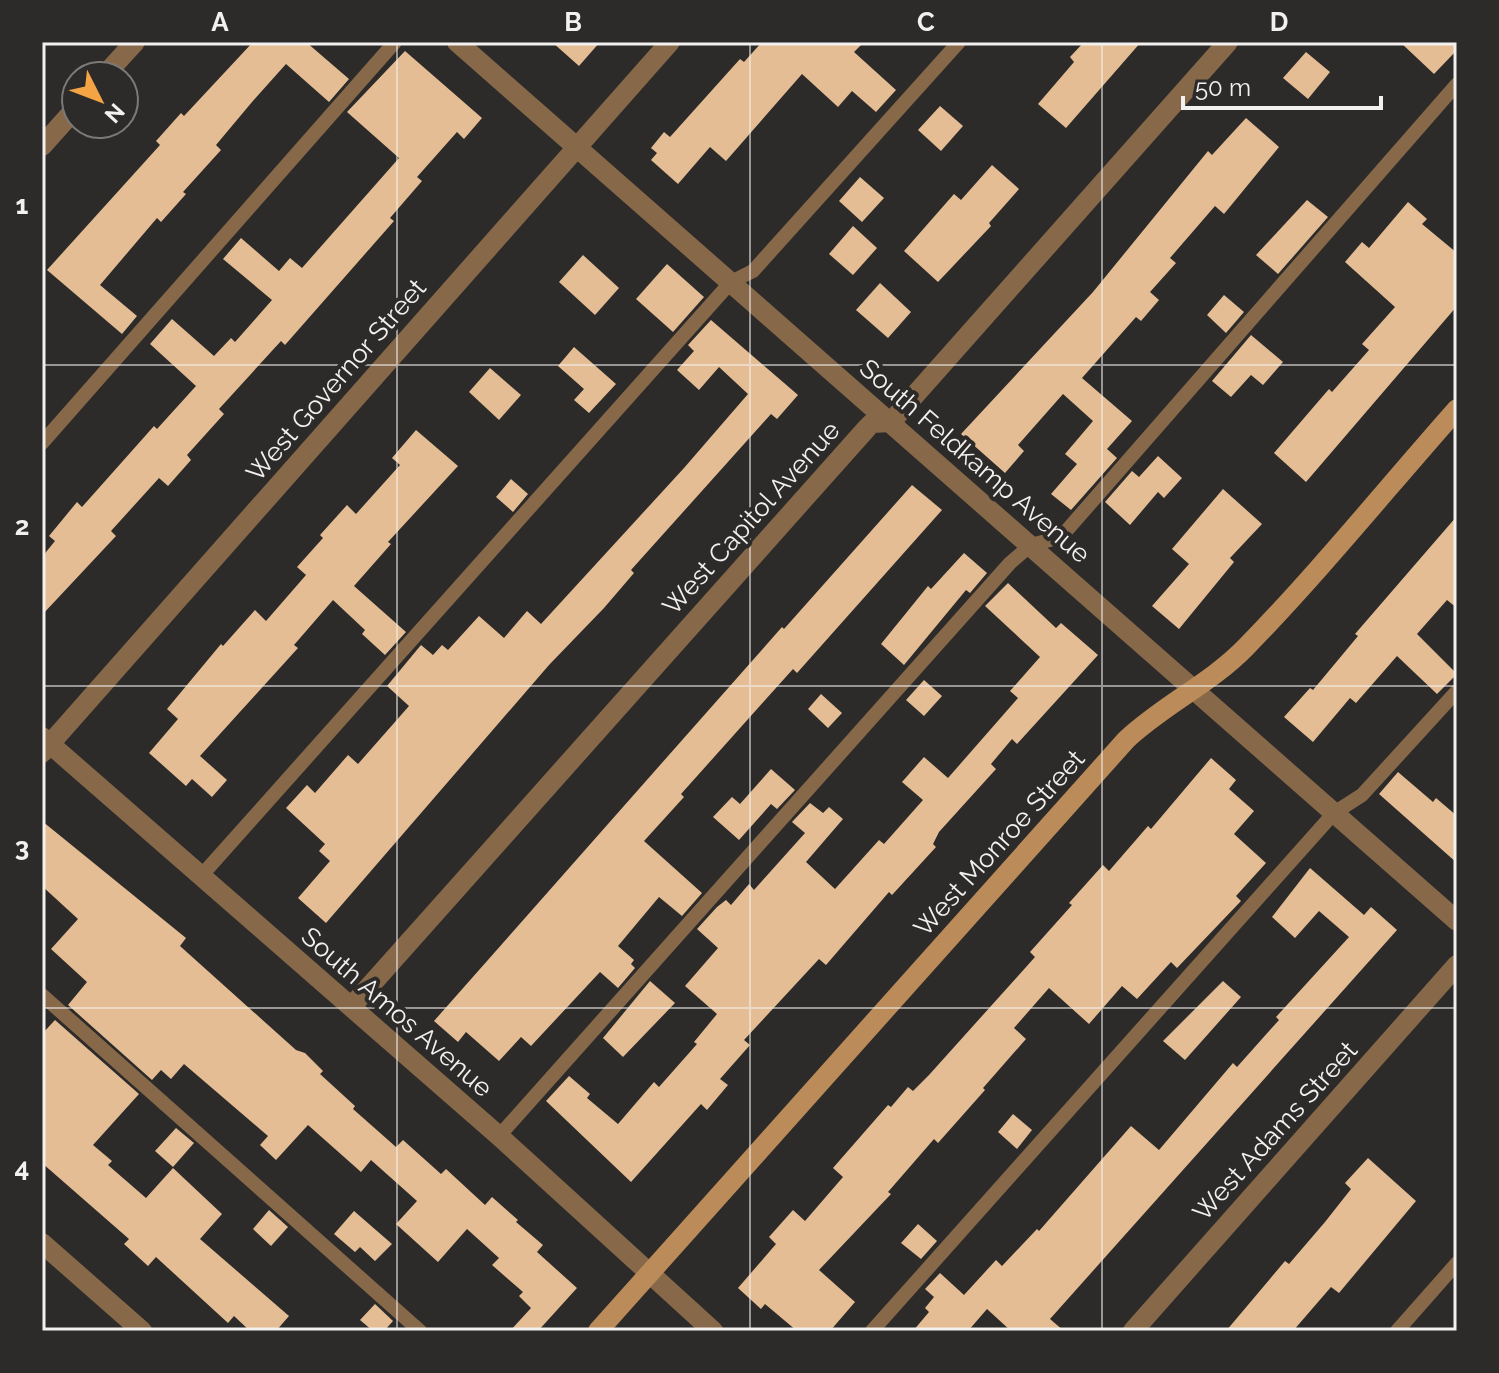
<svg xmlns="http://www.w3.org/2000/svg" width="1499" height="1373" font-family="Raleway,sans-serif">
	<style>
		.building { fill: #e4bd94 }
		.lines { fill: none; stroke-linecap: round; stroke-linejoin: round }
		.lane { stroke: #87694a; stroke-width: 14 }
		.street { stroke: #87694a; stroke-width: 20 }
		.secondary { stroke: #bb8c59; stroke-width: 20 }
		.grid { fill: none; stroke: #f2f1ef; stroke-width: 2; stroke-opacity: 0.55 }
		.labels { text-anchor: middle; stroke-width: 8; stroke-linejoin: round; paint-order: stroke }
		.street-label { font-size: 26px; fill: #f2f1ef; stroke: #2d2b29 }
		.neatline { fill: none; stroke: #f2f1ef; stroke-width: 3 }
		.grid-label { font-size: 26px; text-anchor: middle; font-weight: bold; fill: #f2f1ef }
	</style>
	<rect width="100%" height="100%" fill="#2d2b29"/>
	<g class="building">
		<polygon points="253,42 306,42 349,79 329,102 286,64 252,102 216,145 221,150 183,192 186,194 161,222 157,218 100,285 137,316 122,334 47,270 160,145 156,141 181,113 184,116"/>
		<polygon points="552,42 600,42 579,66"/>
		<polygon points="762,42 864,42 854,52 896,90 876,112 852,91 838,107 802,74 726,161 710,147 678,184 651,160 657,153 651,148 664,132 670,137 740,59 744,62"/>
		<polygon points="1084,42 1141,42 1066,128 1038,104 1074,62 1070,57"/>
		<polygon points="1400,42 1457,42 1457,50 1434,74"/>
		<polygon points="405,51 482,118 464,139 457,132 417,177 422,181 390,218 394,221 285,345 281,341 219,409 224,414 187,455 191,460 168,486 159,478 111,531 116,536 42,615 42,557 55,541 49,536 77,502 82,507 154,426 157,429 196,386 150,344 172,319 214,356 231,338 235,342 272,300 223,259 241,238 279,271 290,258 302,268 399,158 347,112"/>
		<polygon points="1306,52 1330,72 1308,99 1283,78"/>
		<polygon points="940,106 963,126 941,151 918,130"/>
		<polygon points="1246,118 1279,147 1224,214 1215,206 1170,258 1176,263 1150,292 1159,300 1141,321 1136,317 1082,378 1132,421 1107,449 1117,458 1071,510 1051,494 1077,464 1065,454 1093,421 1063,394 1018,445 1024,451 1005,473 961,434 1093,292 1208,151 1212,155"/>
		<polygon points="992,165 1019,189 989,223 991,226 938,282 904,251 954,194 961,200"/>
		<polygon points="860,177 884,198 862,222 839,201"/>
		<polygon points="1307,200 1328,217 1278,274 1256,255"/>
		<polygon points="1408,202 1427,219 1422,224 1457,253 1457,306 1306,482 1274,453 1329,389 1332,392 1369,350 1362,344 1395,307 1345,262 1362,242 1369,248"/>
		<polygon points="853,226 877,248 853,275 829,254"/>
		<polygon points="583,255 619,288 595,315 559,282"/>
		<polygon points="667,264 704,297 673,332 636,299"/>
		<polygon points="880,283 911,312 888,338 856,310"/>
		<polygon points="1224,295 1244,312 1226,333 1207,315"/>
		<polygon points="711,320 798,395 777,419 771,414 631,570 634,573 604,608 549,665 326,923 298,898 330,861 319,851 325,844 286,808 307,785 315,793 348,755 358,764 409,706 387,686 421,645 433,655 442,645 448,650 479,616 504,638 527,611 541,624 684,468 748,394 719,367 699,390 677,370 694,351 688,345"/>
		<polygon points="1251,335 1283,362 1263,385 1251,375 1231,397 1212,381"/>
		<polygon points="574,347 616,384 589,413 574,400 584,389 558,366"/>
		<polygon points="490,368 521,395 499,420 469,392"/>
		<polygon points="416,430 458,466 388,542 391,544 354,586 406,632 385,655 362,634 365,630 333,600 294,645 298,648 200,756 227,780 212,797 192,779 186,786 149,753 178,719 167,709 221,644 223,646 255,610 266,621 306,575 297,567 323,538 320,535 347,505 356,514 400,465 392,458"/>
		<polygon points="1158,456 1182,478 1164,498 1158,492 1130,525 1105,502 1132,471 1139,477"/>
		<polygon points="511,479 528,494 513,512 496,497"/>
		<polygon points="912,485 942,510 797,673 793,669 681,794 684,797 644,841 702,893 682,916 659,897 618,946 634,960 631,964 635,968 618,988 600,972 531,1046 521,1037 499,1061 466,1032 458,1042 434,1021 782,627 784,629"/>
		<polygon points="1223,489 1262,524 1230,558 1234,562 1179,629 1152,606 1189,564 1172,549"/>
		<polygon points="1457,516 1457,608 1447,600 1417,634 1457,674 1437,694 1397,656 1356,703 1350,698 1313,742 1284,717 1310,688 1313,690 1358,636 1355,634"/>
		<polygon points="964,553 987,573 970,593 966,590 904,665 881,644 928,586 931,589"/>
		<polygon points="1008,583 1056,628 1061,623 1098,655 1017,744 1012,739 991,764 996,769 939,832 933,844 936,847 892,895 889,892 826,965 819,959 744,1040 750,1045 720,1079 728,1085 707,1110 701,1104 631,1182 546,1101 569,1076 590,1094 587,1098 618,1124 654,1082 659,1087 697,1044 694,1042 717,1014 685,986 718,948 697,929 717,907 726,900 731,905 749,884 754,890 805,833 792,822 810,803 823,813 829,807 843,819 806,862 835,889 879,840 884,844 923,800 902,782 924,757 948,778 1018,698 1010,691 1040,657 985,606"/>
		<polygon points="924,680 942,696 924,716 906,700"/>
		<polygon points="821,694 842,713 828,728 808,709"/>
		<polygon points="1211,758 1236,780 1229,789 1254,811 1234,834 1266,863 1236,896 1241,901 1177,968 1171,962 1137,999 1122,986 1089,1024 1049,988 1014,1028 1026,1039 983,1088 985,1090 938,1143 934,1139 888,1192 891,1194 819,1270 855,1302 830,1331 797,1331 765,1304 761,1309 738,1288 776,1244 769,1237 793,1210 805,1221 843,1177 833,1168 888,1105 891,1107 908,1087 913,1091 929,1075 1035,957 1030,952 1072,905 1069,903 1103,865 1109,871 1148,826 1151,829"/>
		<polygon points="771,769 795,790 777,809 771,804 739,840 713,817 732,797 740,804"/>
		<polygon points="1398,772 1433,802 1436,798 1457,816 1457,863 1379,794"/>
		<polygon points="42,821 186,938 180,946 296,1050 305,1053 323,1071 320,1074 355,1106 353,1109 396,1147 403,1140 441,1174 446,1169 485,1205 492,1197 518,1220 516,1222 543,1245 537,1252 577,1288 538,1331 510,1331 531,1308 519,1296 523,1292 492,1265 499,1258 467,1229 438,1262 396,1224 417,1201 371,1160 361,1172 308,1125 276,1160 260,1145 268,1136 184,1064 171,1079 161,1070 152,1080 68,1005 87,982 51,949 78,919 42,886"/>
		<polygon points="1310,868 1364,915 1371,907 1397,930 1050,1319 1064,1331 1011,1331 987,1309 968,1331 913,1331 929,1312 925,1308 934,1297 925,1289 940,1273 964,1295 996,1260 1002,1266 1037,1229 1039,1231 1131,1126 1159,1150 1233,1063 1237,1067 1279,1020 1276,1017 1349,937 1319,911 1295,938 1272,917"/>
		<polygon points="650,981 675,1003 623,1057 603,1038"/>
		<polygon points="1223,981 1241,997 1185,1060 1163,1041"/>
		<polygon points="55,1020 139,1094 93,1145 112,1161 108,1165 146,1198 173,1168 222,1214 200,1239 289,1316 276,1331 250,1331 234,1316 228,1323 156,1257 148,1266 124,1244 129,1239 42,1163 42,1034"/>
		<polygon points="1013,1114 1032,1130 1017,1149 998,1132"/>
		<polygon points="176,1128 194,1143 173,1167 155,1151"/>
		<polygon points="1368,1158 1416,1201 1339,1293 1331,1287 1293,1331 1226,1331 1285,1261 1289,1264 1325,1222 1351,1189 1345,1183"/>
		<polygon points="269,1210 288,1227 271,1246 253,1229"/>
		<polygon points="354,1211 392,1244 375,1261 360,1247 355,1252 334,1234"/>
		<polygon points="918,1224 937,1241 921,1259 901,1243"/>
		<polygon points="375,1304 393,1321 384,1331 373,1331 360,1320"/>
	</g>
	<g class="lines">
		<g class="lane">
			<polyline points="42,443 395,42"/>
			<polyline points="202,875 731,282 753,271 959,42"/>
			<polyline points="42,995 420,1331"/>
			<polyline points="499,1136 1010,563 1031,545 1061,537 1457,84"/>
			<polyline points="872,1331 1334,813 1362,795 1457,691"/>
			<polyline points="1397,1331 1457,1263"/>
		</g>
		<g class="street">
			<polyline points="457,42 1457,921"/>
			<polyline points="104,76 135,42"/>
			<polyline points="42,146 76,108"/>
			<polyline points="42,737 499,1136 713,1331"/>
			<polyline points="42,753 670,42"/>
			<polyline points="352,1006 867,428 872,423 891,422 1228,42"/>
			<polyline points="42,1243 142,1331"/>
			<polyline points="1133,1331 1457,965"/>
		</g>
		<path class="secondary" d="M598,1331L1126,740C1163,705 1210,684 1246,647C1320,571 1387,488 1457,409"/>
	</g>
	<path class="grid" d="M397,42V1331M750,42V1331M1102,42V1331M42,365H1457M42,686H1457M42,1008H1457"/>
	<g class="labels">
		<g class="street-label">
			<text transform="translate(336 380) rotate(-49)" y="9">West Governor Street</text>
			<text transform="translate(975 461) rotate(41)" y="9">South Feldkamp Avenue</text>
			<text transform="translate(751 518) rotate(-48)" y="9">West Capitol Avenue</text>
			<text transform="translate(999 843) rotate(-48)" y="9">West Monroe Street</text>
			<text transform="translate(397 1012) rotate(41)" y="9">South Amos Avenue</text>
			<text transform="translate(1275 1131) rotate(-48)" y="9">West Adams Street</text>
		</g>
	</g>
	<rect width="1499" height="1373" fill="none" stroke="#2d2b29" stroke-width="88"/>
	<g transform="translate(100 100) rotate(132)"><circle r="38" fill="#2d2b29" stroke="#7c7a78" stroke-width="2"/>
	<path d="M0-6L14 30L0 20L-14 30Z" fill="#f4a444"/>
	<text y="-12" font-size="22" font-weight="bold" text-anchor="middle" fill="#f2f1ef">N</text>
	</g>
	<path d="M1183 96v12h198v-12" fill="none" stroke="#f2f1ef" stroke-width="4"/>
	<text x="1195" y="96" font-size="24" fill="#f2f1ef" stroke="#2d2b29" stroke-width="6" paint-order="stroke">50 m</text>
	<rect x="44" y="44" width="1411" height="1285" class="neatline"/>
	<g class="grid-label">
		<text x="220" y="31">A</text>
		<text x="573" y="31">B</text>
		<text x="926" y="31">C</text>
		<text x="1279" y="31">D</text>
		<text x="22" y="214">1</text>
		<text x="22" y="535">2</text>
		<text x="22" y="856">3</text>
		<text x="22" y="1177">4</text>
	</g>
</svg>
